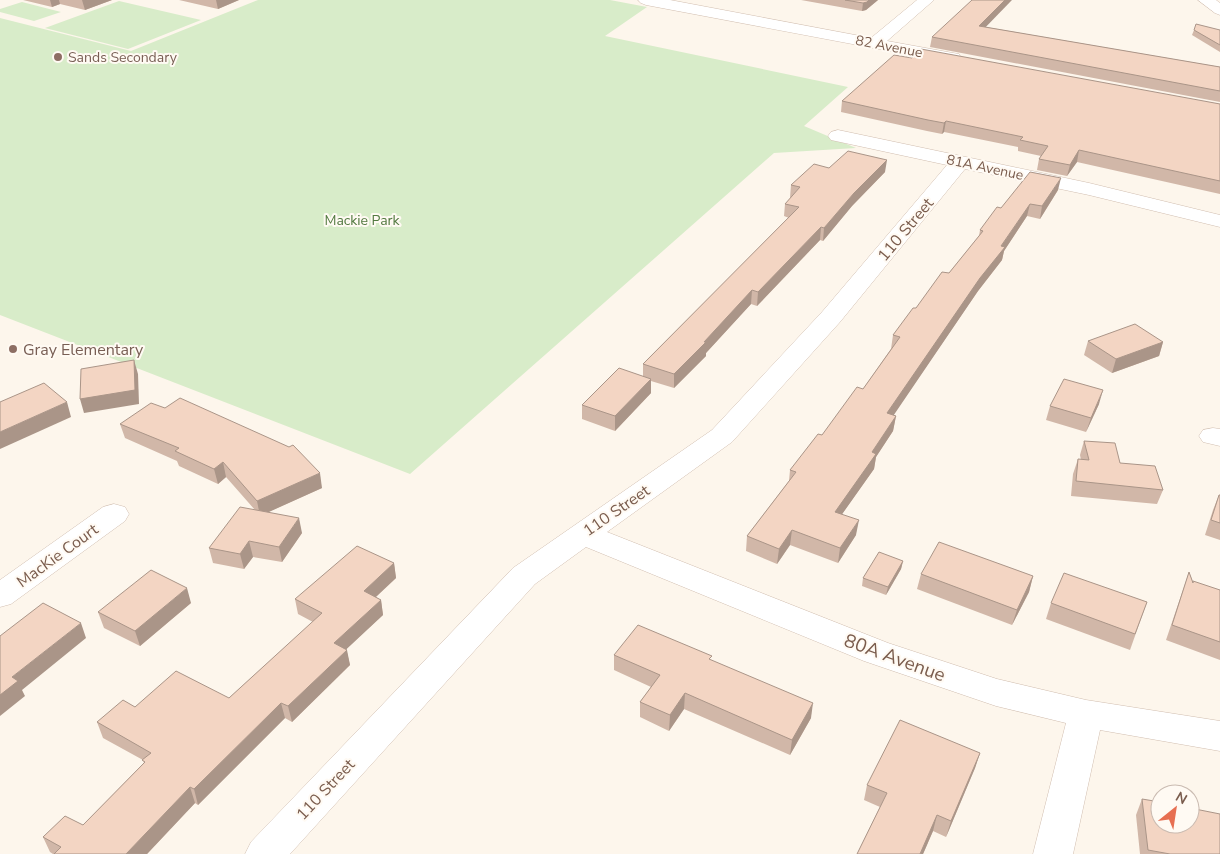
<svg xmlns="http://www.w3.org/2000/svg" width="1220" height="854" font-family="'Nunito Sans',sans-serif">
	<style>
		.green { fill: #d8ecc9 }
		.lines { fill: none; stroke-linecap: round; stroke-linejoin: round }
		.street-casing { stroke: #d1beb0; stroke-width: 1 }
		.street { fill: #fff; fill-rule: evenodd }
		.wall { fill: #d1b7a8 }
		.shaded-wall { fill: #aa9588 }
		.building { fill: #f3d5c3; stroke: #aa9588 }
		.education-dot { fill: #8d6e63; stroke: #fffaf3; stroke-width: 2 }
		.labels { text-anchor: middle; stroke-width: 4; stroke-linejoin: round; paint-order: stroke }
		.far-street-label { font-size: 14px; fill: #7a5c4d; stroke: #fffaf3 }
		.far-education-label { font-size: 14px; fill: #785e54; stroke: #fffaf3; text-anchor: start }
		.far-park-label { font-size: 14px; fill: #537a41; stroke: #fffaf3 }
		.street-label { font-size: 16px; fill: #7a5c4d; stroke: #fffaf3 }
		.education-label { font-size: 16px; fill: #785e54; stroke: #fffaf3; text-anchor: start }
		.near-street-label { font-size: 19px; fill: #7a5c4d; stroke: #fffaf3 }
	</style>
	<rect width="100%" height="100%" fill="#fdf6ec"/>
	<g class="green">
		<polygon points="258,0 610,0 647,7 605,36 848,87 804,126 856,148 774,153 410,474 0,315 0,18 131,51"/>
		<polygon points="119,1 201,20 128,49 45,28"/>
		<polygon points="22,2 61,12 34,21 0,12 0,9"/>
	</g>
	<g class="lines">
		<defs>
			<g id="street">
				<polygon points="638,0 670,0 871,38 917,0 934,0 887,41 953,53 959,54 961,58 959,62 953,63 646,5 641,3"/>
				<polygon points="1198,0 1216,0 1220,3 1220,15 1215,13"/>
				<polygon points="838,130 1089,183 1220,215 1220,227 1089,195 965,169 840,322 732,442 607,532 888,643 997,679 1086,700 1220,721 1220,751 1100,730 1073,854 1033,854 1066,723 996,706 864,661 586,547 535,584 290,854 245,854 251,842 513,568 712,430 822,312 947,165 831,140 828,136 831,132"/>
				<polygon points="1213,428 1220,429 1220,446 1203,442 1199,436 1203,430"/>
				<polygon points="114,504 125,507 129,514 125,521 11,604 0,607 0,580 103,507"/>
			</g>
		</defs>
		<use href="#street" class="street-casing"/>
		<use href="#street" class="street"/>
	</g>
	<g class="wall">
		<polygon points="23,0 112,0 85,10 60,4 52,7"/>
		<polygon points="179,0 239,0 218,9"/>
		<polygon points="801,0 878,0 866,10 862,11"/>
		<polygon points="986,27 1220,67 1220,102 930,47 932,37"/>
		<polygon points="1194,30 1220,30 1220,52 1192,35"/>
		<polygon points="912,58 1220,104 1220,194 1077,162 1067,176 1037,170 1039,159 1041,156 1018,151 1018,147 944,132 942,134 927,131 841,112 842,101"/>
		<polygon points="829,168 885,172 852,206 823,241 820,240 757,306 751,304 706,353 706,356 674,388 651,381 651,393 615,431 582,419 582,405 643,376 643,364 789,218 784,216 785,204 791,198 790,198 791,185"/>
		<polygon points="1058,190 1040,219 1027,216 1004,251 1002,260 978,291 893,415 896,416 893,431 876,457 874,469 842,514 856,535 838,563 790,545 777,564 746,551 747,536 789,481 790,470 822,435 863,389 891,349 893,335 916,308 949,273 979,236 980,230 1001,208"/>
		<polygon points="1088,341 1163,342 1159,356 1112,373 1084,355"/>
		<polygon points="1099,404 1086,432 1046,420 1050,406"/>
		<polygon points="120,424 322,488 268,512 302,533 282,562 253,557 244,569 213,563 209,548 255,510 226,477 218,484 179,466 177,461 125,438"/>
		<polygon points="1084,441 1163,490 1157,504 1071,496 1073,474 1078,459 1081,460 1080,455"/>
		<polygon points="1219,495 1220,495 1220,540 1205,535 1213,510"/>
		<polygon points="903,561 901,569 886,595 862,586 863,578"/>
		<polygon points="394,563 396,578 376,597 381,600 383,615 346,649 350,665 292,722 285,718 198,805 195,803 147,854 53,854 50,852 43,837 83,825 144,763 143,760 103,738 97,722 135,707 229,698 313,622 298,614 295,599"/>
		<polygon points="1189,572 1193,582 1220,590 1220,660 1166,640"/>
		<polygon points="921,574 1033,576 1029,592 1012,625 917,589"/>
		<polygon points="1147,602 1130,650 1046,619 1051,603"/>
		<polygon points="191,603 140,646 104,628 98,612"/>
		<polygon points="614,655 711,660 811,718 790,755 684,709 669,731 640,717 640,702 651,687 614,670"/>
		<polygon points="980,753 975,768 946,837 933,831 923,854 857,854 880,807 864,800 867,785"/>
		<polygon points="1142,799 1220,854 1140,854 1136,815"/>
	</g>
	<g class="shaded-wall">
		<polygon points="50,0 59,0 60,4 52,7"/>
		<polygon points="82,0 112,0 85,10"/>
		<polygon points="216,0 239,0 218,9"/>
		<polygon points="869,0 878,0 866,10 862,11 863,3"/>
		<polygon points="1005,0 1012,0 978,35 979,26"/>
		<polygon points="946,121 944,132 942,134 944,123"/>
		<polygon points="1079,150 1077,162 1067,176 1070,165"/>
		<polygon points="887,160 885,172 852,206 823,241 824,228 854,193"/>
		<polygon points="1061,178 1058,190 1040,219 1042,206"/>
		<polygon points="1030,204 1027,216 1004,251 1002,260 978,291 885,428 887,413"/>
		<polygon points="821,227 820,240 757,306 758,292"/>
		<polygon points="752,290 751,304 706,353 706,356 674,388 674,374"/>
		<polygon points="1163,342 1159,356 1112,373 1116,359"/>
		<polygon points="134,360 138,374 139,404 84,413 80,399"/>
		<polygon points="651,379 651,393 615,431 615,416"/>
		<polygon points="1103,390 1099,404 1086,432 1091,418"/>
		<polygon points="67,402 71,417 0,449 0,432"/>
		<polygon points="896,416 893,431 876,457 874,469 833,527 835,512 872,452"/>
		<polygon points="223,462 226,477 218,484 214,469"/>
		<polygon points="320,473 322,488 260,516 257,501"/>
		<polygon points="299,518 302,533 282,562 279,547"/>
		<polygon points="859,520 856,535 838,563 840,548"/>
		<polygon points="792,530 790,545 777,564 779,549"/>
		<polygon points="249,541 253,557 244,569 240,554"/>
		<polygon points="903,561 901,569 886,595 888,587"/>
		<polygon points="394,563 396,578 366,606 364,591"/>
		<polygon points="1033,576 1029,592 1012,625 1017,610"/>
		<polygon points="187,588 191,603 140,646 135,631"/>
		<polygon points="381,600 383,615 337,658 334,643"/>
		<polygon points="81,623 86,638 22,690 25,696 0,716 0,695 12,677"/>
		<polygon points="347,650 350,665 292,722 288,706"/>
		<polygon points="685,693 684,709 669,731 670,715"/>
		<polygon points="281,703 285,718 198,805 194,789"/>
		<polygon points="813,703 811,718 790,755 792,740"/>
		<polygon points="980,753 975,768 946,837 951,821"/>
		<polygon points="190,787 195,803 147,854 126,854"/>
		<polygon points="937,815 933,831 923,854 920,854"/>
	</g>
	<g class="building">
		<polygon points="845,0 869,0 867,2 863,3"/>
		<polygon points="972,0 1005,0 979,26 1220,67 1220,91 932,37"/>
		<polygon points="1196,24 1220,30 1220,45 1194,30"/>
		<polygon points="921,49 1220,104 1220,181 1079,150 1070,165 1039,159 1048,146 1020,140 1023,137 946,121 944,123 928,120 842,101 894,55 912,58"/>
		<polygon points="848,151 887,160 854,193 824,228 821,227 758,292 752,290 704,342 706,342 674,374 643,364 799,207 785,204 800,187 791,185 814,164 829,168"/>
		<polygon points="1030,172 1061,178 1042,206 1030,204 1001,246 1005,247 980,278 887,413 896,416 872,452 876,454 835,512 859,520 840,548 792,530 779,549 747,536 796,472 790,470 818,434 822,435 857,387 863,389 900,337 893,335 913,308 916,308 942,272 949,273 983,231 980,230 997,207 1001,208"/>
		<polygon points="1135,324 1163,342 1116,359 1088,341"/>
		<polygon points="134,360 135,390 80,399 81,369"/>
		<polygon points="619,368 651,379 615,416 582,405"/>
		<polygon points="1064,379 1103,390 1091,418 1050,406"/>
		<polygon points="44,383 67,402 0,432 0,402"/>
		<polygon points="180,398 289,447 293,445 320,473 257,501 223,462 214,469 175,451 179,448 120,424 151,403 165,408"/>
		<polygon points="1084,441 1115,443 1120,463 1155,466 1163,490 1076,481 1078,459 1089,460"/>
		<polygon points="1219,495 1220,495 1220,523 1211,520"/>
		<polygon points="240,507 299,518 279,547 249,541 240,554 209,548"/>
		<polygon points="939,542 1033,576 1017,610 921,574"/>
		<polygon points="357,546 394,563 364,591 381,600 334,643 347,650 288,706 281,703 194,789 190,787 126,854 54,854 61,847 43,837 65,816 83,825 145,762 142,760 151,753 97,722 123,700 135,707 176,671 229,698 322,613 295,599"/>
		<polygon points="879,552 903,561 888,587 863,578"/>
		<polygon points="151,570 187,588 135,631 98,612"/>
		<polygon points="1189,572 1193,583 1193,581 1220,590 1220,642 1172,625"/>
		<polygon points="1064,573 1147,602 1135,634 1051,603"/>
		<polygon points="43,603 81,623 12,677 18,681 0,695 0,636"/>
		<polygon points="638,625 712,656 709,659 813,703 792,740 685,693 670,715 640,702 660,675 614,655"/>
		<polygon points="900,720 980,753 951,821 937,815 920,854 857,854 887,793 867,785"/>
		<polygon points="1142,799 1160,802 1160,824 1190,824 1190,808 1220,814 1220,854 1170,854 1148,850"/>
	</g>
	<g class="education-dot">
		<circle cx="58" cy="57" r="5"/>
		<circle cx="13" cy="349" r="5"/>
	</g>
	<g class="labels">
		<g class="far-street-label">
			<text transform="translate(889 46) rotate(11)" y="5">82 Avenue</text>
			<text transform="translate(985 167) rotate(12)" y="5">81A Avenue</text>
		</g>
		<g class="far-education-label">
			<text x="68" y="62">Sands Secondary</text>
		</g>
		<g class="far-park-label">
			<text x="362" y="225">Mackie Park</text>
		</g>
		<g class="street-label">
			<text transform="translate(905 229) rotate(-50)" y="6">110 Street</text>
			<text transform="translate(616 510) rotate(-35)" y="6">110 Street</text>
			<text transform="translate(57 555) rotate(-36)" y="6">MacKie Court</text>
			<text transform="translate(325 789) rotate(-47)" y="6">110 Street</text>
		</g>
		<g class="education-label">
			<text x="23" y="355">Gray Elementary</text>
		</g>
		<g class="near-street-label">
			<text transform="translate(895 657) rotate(20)" y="7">80A Avenue</text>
		</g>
	</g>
	<g transform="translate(1175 809) rotate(30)"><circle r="24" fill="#fffaf3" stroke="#cabbb1"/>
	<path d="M0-4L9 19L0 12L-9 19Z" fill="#e76f51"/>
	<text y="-8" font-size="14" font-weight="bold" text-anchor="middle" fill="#7a5c4d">N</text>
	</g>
</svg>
